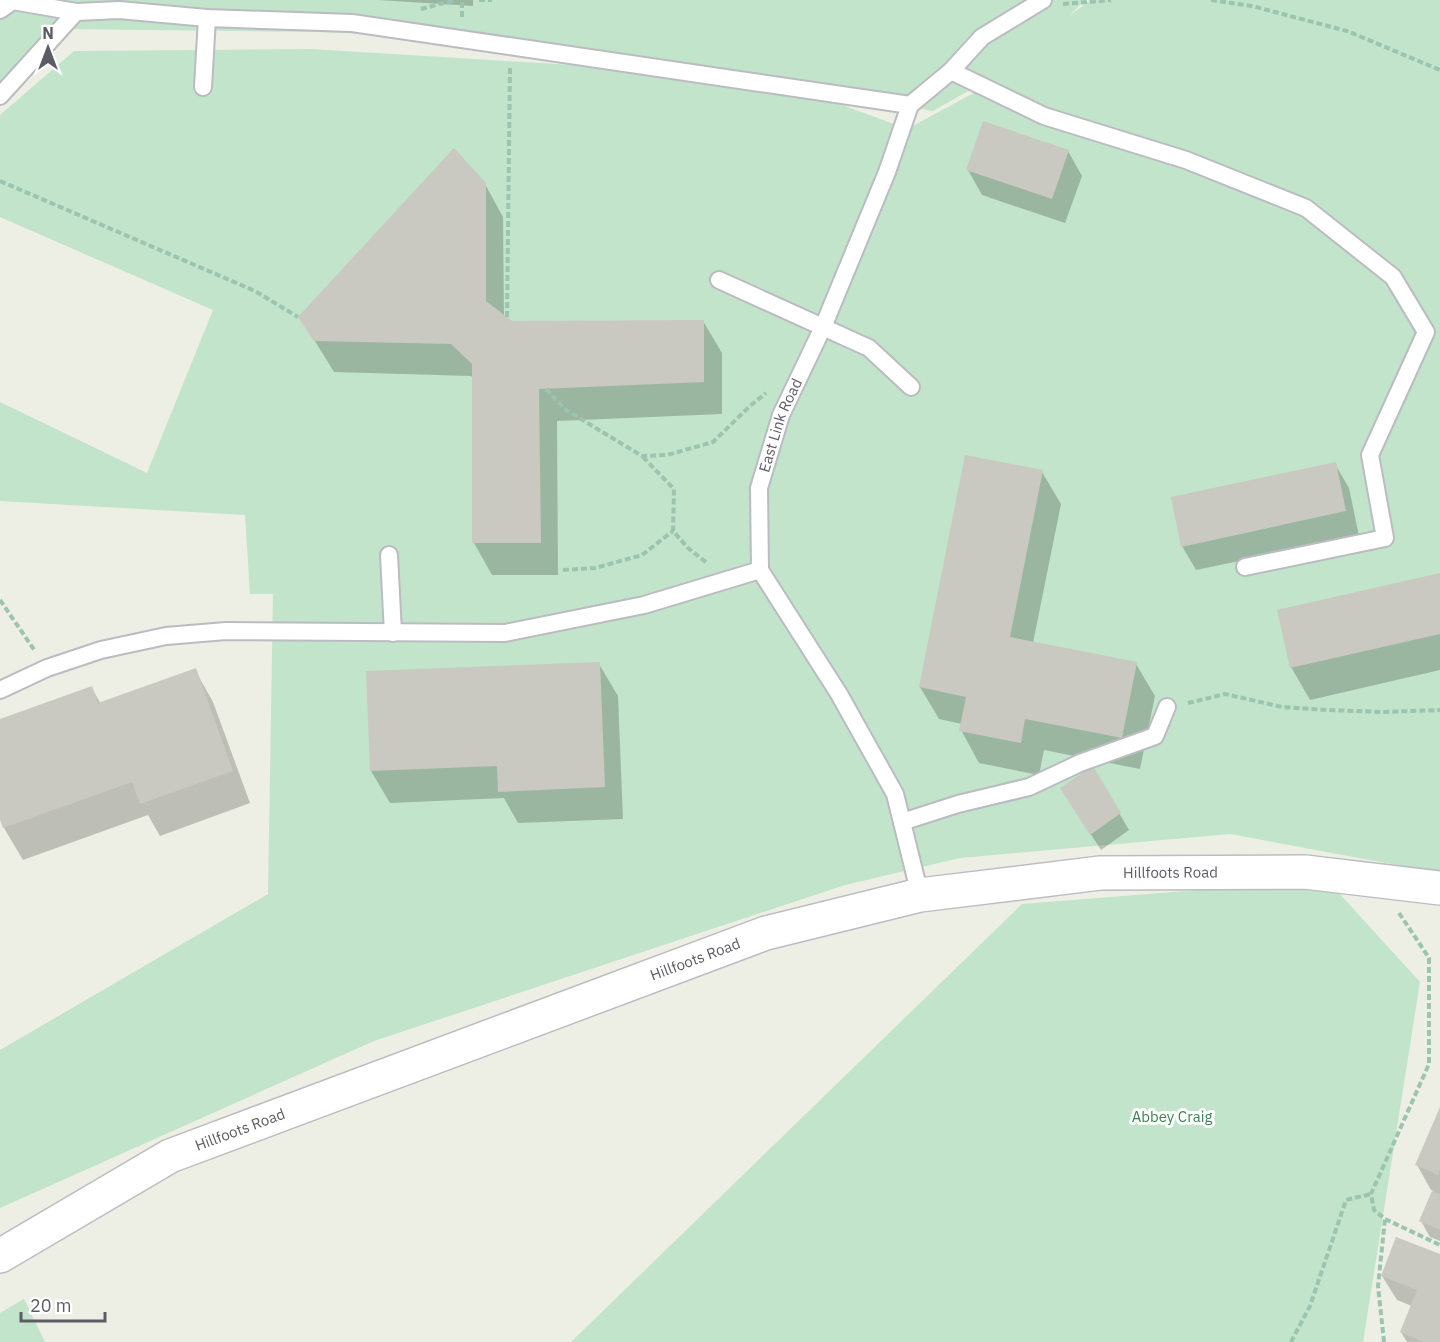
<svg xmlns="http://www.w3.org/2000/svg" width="1440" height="1342" font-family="'IBM Plex Sans',sans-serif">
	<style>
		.green { fill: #c1e4ca }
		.shadow { fill: #0003 }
		.building { fill: #c9c8c1 }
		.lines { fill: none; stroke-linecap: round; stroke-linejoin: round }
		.lane-casing { stroke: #bbbcc2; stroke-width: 20 }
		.secondary-casing { stroke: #bcbdc4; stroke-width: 36 }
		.path { stroke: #9bc4b1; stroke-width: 4; stroke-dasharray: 6 3; stroke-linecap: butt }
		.lane { stroke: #fff; stroke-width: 16 }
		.secondary { stroke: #fff; stroke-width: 33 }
		.labels { text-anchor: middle; stroke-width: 6; stroke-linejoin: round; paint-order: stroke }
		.street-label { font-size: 15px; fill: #5c5d64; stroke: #fff }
		.park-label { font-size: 15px; fill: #3a8450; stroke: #fff }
	</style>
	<rect width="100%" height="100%" fill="#edeee4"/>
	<g class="green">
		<polygon points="0,0 1085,0 1068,17 1090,0 1440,0 1440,873 1230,834 960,858 845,885 374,1041 0,1208 0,1050 268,894 273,594 250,594 245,515 0,501 0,402 147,473 213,310 0,217 0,115 74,51 311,49 620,68 818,96 907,129 972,94 991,78 933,111 540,41 319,32 63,29 0,85"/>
		<polygon points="1327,880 1420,982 1363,1342 571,1342 1022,904"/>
		<polygon points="24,1299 45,1342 0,1342 0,1313"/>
	</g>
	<g class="shadow">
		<polygon points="378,0 473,0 473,6"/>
		<polygon points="1068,151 1082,176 1065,223 982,195 968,170"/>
		<polygon points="485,184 503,217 504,317 511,323 703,321 722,353 722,414 557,421 558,575 492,575 474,543 473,378 471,376 334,372 300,317"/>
		<polygon points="1335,464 1349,488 1359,536 1196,570 1182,546"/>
		<polygon points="1042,472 1061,504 1033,643 1136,664 1155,696 1140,769 1044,750 1039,775 979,763 961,730 962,724 939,719 920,687"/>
		<polygon points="1440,575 1440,670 1310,700 1291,667"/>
		<polygon points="599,664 618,696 623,819 518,823 504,798 390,803 371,771"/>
		<polygon points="195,670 213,702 250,803 160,836 148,815 23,860 4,828 0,816 0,720 91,687 101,704"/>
		<polygon points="1093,768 1129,830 1101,850 1071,804"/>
		<polygon points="1440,1111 1440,1241 1430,1237 1421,1221 1434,1191 1431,1190 1417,1165"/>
		<polygon points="1440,1255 1440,1342 1407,1342 1401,1332 1412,1306 1397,1300 1382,1276"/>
	</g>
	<g class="building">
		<polygon points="983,121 1069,150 1052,199 966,170"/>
		<polygon points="454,148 486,183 486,301 512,321 704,320 704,382 539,389 541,543 472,543 472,364 451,344 314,341 298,317"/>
		<polygon points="965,455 1043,470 1010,637 1137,662 1122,738 1025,719 1021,743 959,731 966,697 919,687"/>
		<polygon points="1336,462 1346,511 1181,547 1171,497"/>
		<polygon points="1440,573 1440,634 1290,668 1277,610"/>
		<polygon points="600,662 605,787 498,792 497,766 370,771 366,671"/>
		<polygon points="196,668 233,771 140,804 132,782 3,828 0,820 0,719 92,686 98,703"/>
		<polygon points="1093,766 1121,813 1090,835 1060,788"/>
		<polygon points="1440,1107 1440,1169 1438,1175 1415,1165"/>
		<polygon points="1432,1191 1440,1194 1440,1230 1419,1221"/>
		<polygon points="1396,1237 1440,1254 1440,1342 1424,1342 1400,1332 1417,1290 1381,1276"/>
	</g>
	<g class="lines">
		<defs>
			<g id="lane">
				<polyline points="0,10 13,1 76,12"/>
				<polyline points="951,71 1044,116 1186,160 1306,208 1393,277 1426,332 1370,455 1385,538 1245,567"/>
				<polyline points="203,87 207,18"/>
				<polyline points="0,96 76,12 119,10 207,18 352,23 910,105"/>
				<polyline points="719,280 869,348 911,387"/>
				<polyline points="389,555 393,633"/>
				<polyline points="0,690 47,668 101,650 166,636 226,631 505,633 644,605 760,570"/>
				<polyline points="902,822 958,804 1029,787 1080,763 1155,736 1167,707"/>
				<path id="s1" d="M920,895L895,794L839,694L760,570L759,488L781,415L823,327L887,172L910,105L951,71L982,37L1043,0"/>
			</g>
			<g id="secondary">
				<path id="s2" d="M0,1256L170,1156L766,933L920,895L1100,873L1305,872L1440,888"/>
			</g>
		</defs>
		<use href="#lane" class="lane-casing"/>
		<use href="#secondary" class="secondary-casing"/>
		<g class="path">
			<polyline points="479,0 492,0"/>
			<polyline points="1211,0 1252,6 1347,31 1440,70"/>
			<polyline points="1063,4 1111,0"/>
			<polyline points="421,9 455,0"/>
			<polyline points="462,17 462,0"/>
			<polyline points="0,181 255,291 298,317"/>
			<polyline points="507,317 510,67"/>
			<polyline points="546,389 566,410 642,456 667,455 713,442 750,406 766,393"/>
			<polyline points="643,457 674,489 673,531 688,548 707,563"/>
			<polyline points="563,570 595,568 642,555 673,531"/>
			<polyline points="0,600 35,651"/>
			<polyline points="1188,703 1225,694 1282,707 1327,710 1383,712 1440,710"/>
			<polyline points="1399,913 1429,958 1429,1064 1371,1194 1374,1210 1385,1219 1440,1245"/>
			<polyline points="1291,1342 1310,1306 1346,1200 1371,1194"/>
			<polyline points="1384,1342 1378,1286 1385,1219"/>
		</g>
		<use href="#lane" class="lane"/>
		<use href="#secondary" class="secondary"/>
	</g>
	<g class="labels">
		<g class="street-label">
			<text dy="5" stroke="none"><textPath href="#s1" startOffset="514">East Link Road</textPath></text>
			<text dy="5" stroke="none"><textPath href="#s2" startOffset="1244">Hillfoots Road</textPath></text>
			<text dy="5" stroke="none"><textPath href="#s2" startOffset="758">Hillfoots Road</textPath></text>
			<text dy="5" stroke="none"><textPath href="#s2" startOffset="272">Hillfoots Road</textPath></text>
		</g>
		<g class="park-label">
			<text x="1172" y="1122">Abbey Craig</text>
		</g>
	</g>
	<g transform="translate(48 48)" stroke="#ffffff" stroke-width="4.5" paint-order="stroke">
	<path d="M0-4.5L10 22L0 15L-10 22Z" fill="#5c5d64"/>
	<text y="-9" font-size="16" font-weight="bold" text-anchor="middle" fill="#5c5d64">N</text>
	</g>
	<path d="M21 1312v9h84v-9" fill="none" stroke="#5c5d64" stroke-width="3"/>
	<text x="30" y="1312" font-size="18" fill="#5c5d64" stroke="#ffffff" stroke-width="4.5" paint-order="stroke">20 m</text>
</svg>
